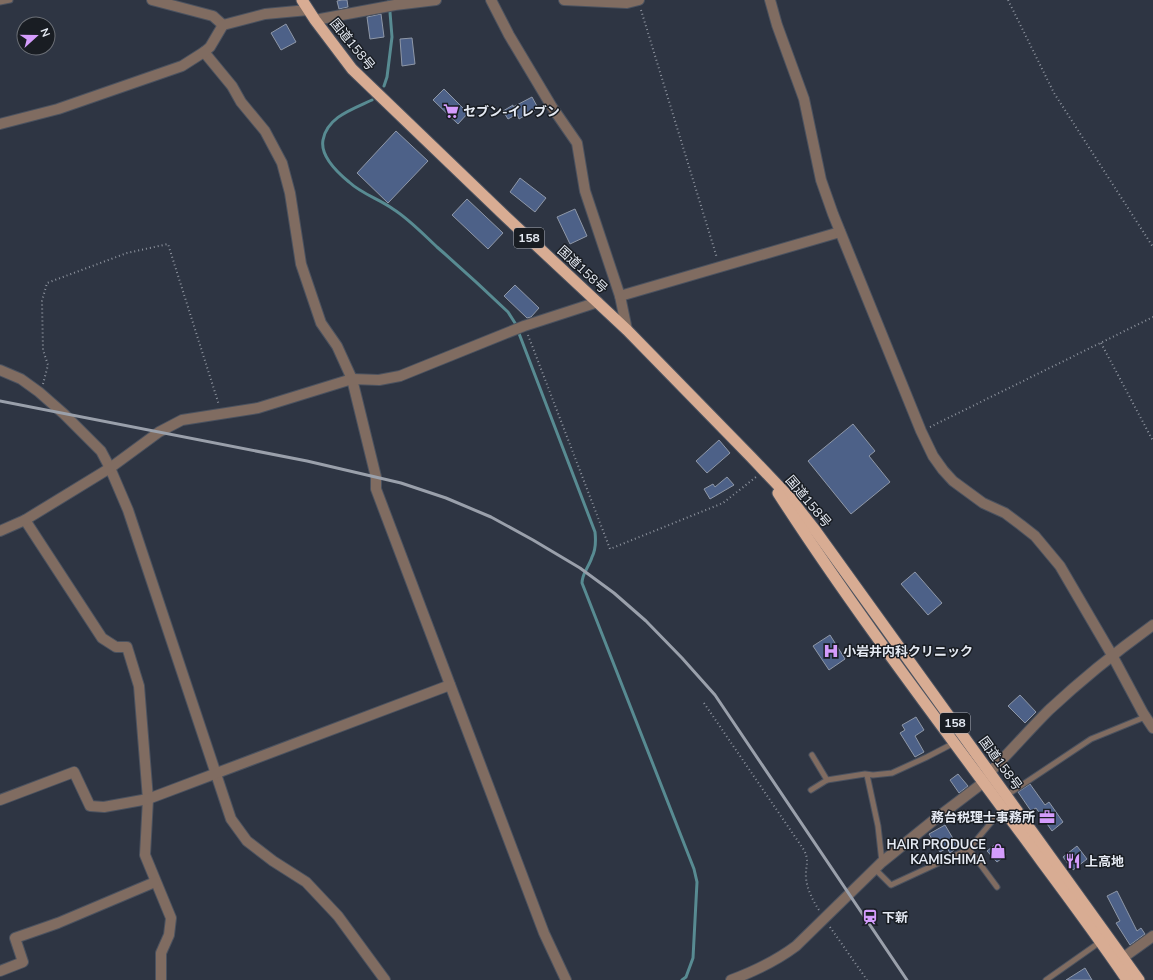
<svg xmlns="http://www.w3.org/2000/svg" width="1153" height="980" font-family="'Nunito Sans','Noto Sans JP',sans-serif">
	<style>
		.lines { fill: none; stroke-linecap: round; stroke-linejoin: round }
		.stream { stroke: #588b92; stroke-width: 3 }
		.building { fill: #4d6188; stroke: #8f98a8 }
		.service-casing { stroke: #4b525f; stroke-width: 7 }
		.minor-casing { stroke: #4b525f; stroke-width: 12 }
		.tertiary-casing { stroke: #4b525f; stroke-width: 12 }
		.trunk-casing { stroke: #4b525f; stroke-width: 13 }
		.path { stroke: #8d939e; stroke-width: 2; stroke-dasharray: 1 3; stroke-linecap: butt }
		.service { stroke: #806c61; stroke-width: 5 }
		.minor { stroke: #806c61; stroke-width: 10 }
		.tertiary { stroke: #806c61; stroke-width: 10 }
		.trunk { stroke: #d8ac93; stroke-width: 11 }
		.rail { stroke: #9aa0ab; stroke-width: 3 }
		.labels { text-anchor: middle; stroke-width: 3; stroke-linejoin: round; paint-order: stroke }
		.shield { fill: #191d23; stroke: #a8acb5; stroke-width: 1 }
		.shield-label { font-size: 12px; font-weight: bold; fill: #e5eaf3 }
		.street-label { font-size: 13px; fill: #e5eaf3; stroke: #191d23 }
		.poi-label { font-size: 13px; font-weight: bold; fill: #e5eaf3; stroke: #191d23; text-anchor: start }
	</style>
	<rect width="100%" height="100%" fill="#2e3543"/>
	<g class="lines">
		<g class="stream">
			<polyline points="384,86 387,77 392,37 389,0"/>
			<path d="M372,100C353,109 327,117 323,140C320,156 338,173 349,182C362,194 379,199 393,209C409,219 423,234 437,247C461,268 485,290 508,312L515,323L595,532C596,541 596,549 592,557C589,567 582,573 582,583L694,869L697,882L693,958L686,977L682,980"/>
		</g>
	</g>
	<g class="building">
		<polygon points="342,0 347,0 348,7 339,9 337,1"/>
		<polygon points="381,14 384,37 370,39 367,17"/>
		<polygon points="286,24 296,42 281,50 271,33"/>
		<polygon points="412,38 415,64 402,66 400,39"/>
		<polygon points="444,89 468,113 458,124 433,100"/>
		<polygon points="532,97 538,108 519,119 517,114 508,119 503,111 513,105 513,107"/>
		<polygon points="396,131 428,161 388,203 357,173"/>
		<polygon points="520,178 546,198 535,212 510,192"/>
		<polygon points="467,199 503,233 488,249 452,215"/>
		<polygon points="575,209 587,236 570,244 557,217"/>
		<polygon points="515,285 539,308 531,317 527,318 504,296"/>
		<polygon points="853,424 875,451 869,456 890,482 851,514 808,461"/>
		<polygon points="719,440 730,453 707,473 696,461"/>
		<polygon points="727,477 734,485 710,499 704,489 713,484 715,487"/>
		<polygon points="915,572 942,603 928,615 901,584"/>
		<polygon points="830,635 845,659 829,670 813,646"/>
		<polygon points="1020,695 1036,712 1025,723 1008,706"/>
		<polygon points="916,717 924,730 915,736 924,752 915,757 900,733 905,730 902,725"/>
		<polygon points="958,774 968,786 959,793 950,780"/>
		<polygon points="1030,784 1045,805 1049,802 1063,822 1052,831 1036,808 1031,811 1018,792"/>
		<polygon points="945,825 958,847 950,853 947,848 940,852 929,834"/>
		<polygon points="997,843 1006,855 997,862 987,851"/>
		<polygon points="1077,846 1087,859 1073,870 1063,857"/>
		<polygon points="1117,891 1137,931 1141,928 1145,934 1130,945 1116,923 1120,921 1107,896"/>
		<polygon points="1085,968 1092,980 1066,980"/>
	</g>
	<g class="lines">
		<defs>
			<g id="service">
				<polyline points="0,2 10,0"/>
				<polyline points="812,755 827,780"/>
				<polyline points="867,775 878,826 882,862"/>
				<polyline points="811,790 827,780 865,774 873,775 892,773 927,757 954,743"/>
				<polyline points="1007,795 1091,739 1145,717"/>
				<polyline points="969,849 997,887"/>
				<polyline points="875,869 891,885 969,849 1003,808"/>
				<polyline points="1046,980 1100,942"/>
			</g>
			<g id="minor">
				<polyline points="152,0 213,16 223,25"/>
				<polyline points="491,0 509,35 552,107 577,143 585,191 620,296 627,330"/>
				<polyline points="564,0 627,3 639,0"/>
				<polyline points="315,20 395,5 436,0"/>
				<polyline points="204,52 232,86 241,102 265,131 282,163 290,193 301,264 321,323 337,346 352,379 376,477 376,489 544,933 566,980"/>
				<polyline points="0,124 58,109 182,66 204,52 210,47 223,25 265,14 308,10"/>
				<polyline points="620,296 840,232"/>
				<polyline points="0,370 21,379 39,392 64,414 101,451 110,468 128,510 231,819 247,841 273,861 306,882 338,916 385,980"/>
				<polyline points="25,520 102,638 116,647 127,647 139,686 148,799 145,855 171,918 169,935 161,953 161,980"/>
				<polyline points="0,531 25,520 110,468 159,432 182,420 258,408 352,379 379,380 400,376 524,326 598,302"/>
				<polyline points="0,800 74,772 90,806 104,807 148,799 450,685"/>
				<polyline points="1124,957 1153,936"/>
				<polyline points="0,971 23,962 15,938 58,923 155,882"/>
			</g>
			<g id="tertiary">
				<polyline points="770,0 777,25 804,99 821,180 833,214 921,431 933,456 943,470 953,481 983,503 1005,513 1021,525 1035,536 1060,566 1112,655 1143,713 1153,728"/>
				<path d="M731,980C755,971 776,961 796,946L882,862L934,820L984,782L990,772C1010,752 1029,730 1049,710C1082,679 1117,651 1153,625"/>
			</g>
			<g id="trunk">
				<polyline points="302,0 315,20 352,69 506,217 627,330 751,457 790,498 815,530 1139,980"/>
				<path d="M778,493C860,620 953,740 1042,862C1071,901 1100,940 1127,980"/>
			</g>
		</defs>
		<use href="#service" class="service-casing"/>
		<use href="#minor" class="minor-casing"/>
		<use href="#tertiary" class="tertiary-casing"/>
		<use href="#trunk" class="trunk-casing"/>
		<g class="path">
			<polyline points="1008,0 1054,93 1153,247"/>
			<polyline points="641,10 717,258"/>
			<polyline points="528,335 610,549 723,503 756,477"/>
			<polyline points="1101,343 1153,441"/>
			<polyline points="43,384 48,365 43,350 42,301 47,283 127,253 168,244 219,405"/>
			<polyline points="930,427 1153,317"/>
			<path d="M704,703L804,850C810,862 805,866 806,878C807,889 813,901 819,910"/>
			<polyline points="830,927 867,980"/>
		</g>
		<use href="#service" class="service"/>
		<use href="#minor" class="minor"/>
		<use href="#tertiary" class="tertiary"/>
		<use href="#trunk" class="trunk"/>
		<polyline class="rail" points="0,401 307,461 401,483 446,498 491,517 533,540 580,568 614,593 646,621 682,658 715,695 907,980"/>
	</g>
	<defs>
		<symbol id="supermarket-bare" viewBox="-9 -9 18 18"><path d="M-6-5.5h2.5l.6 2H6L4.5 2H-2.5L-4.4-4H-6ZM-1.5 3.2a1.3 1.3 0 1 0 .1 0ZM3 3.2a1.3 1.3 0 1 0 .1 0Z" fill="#d49cfc" stroke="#191d23" stroke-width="2.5" paint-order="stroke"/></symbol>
		<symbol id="hospital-bare" viewBox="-9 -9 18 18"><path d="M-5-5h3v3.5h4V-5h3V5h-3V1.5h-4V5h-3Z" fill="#d49cfc" stroke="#191d23" stroke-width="2.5" paint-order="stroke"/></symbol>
		<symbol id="office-bare" viewBox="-9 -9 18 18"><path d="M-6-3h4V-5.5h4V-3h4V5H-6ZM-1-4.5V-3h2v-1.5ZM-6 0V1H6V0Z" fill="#d49cfc" stroke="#191d23" stroke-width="2.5" paint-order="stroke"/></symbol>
		<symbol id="shop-bare" viewBox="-9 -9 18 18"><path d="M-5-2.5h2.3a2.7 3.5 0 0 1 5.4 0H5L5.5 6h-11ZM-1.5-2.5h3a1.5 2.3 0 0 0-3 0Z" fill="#d49cfc" stroke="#191d23" stroke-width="2.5" paint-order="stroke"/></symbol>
		<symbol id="restaurant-bare" viewBox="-9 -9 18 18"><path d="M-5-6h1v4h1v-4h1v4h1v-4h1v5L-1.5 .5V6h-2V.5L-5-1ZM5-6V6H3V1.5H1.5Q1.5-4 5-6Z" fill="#d49cfc" stroke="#191d23" stroke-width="2.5" paint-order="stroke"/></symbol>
		<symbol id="station-bare" viewBox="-9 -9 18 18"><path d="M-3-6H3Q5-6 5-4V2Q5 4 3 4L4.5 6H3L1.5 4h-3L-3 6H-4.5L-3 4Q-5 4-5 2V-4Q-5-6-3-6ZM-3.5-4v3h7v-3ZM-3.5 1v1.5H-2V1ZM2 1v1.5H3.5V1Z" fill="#d49cfc" stroke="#191d23" stroke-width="2.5" paint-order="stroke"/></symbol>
	</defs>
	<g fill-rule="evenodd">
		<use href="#supermarket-bare" x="440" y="100" width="22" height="22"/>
		<use href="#hospital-bare" x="820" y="640" width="22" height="22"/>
		<use href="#office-bare" x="1036" y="806" width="22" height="22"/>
		<use href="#shop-bare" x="987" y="840" width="22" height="22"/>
		<use href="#restaurant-bare" x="1062" y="850" width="22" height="22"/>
		<use href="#station-bare" x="859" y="906" width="22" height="22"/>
	</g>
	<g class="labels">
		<g class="shield">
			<rect x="514" y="228" width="30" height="20" rx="3"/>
			<rect x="940" y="713" width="30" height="20" rx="3"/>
		</g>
		<g class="shield-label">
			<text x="529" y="242">158</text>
			<text x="955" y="727">158</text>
		</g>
		<g class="street-label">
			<text transform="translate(353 44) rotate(51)" y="5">国道158号</text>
			<text transform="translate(583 269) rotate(43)" y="5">国道158号</text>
			<text transform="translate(809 501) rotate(50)" y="5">国道158号</text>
			<text transform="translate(1001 763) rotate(54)" y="5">国道158号</text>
		</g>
		<g class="poi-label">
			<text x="463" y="116">セブン-イレブン</text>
			<text x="843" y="656">小岩井内科クリニック</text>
			<text x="1035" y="822" text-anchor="end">務台税理士事務所</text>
			<text x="986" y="849" text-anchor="end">HAIR PRODUCE<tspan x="986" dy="15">KAMISHIMA</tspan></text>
			<text x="1085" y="866">上高地</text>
			<text x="882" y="922">下新</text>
		</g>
	</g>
	<g transform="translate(36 36) rotate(69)"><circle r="19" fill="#191d23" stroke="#6b6f76"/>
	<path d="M0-3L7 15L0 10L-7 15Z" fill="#d49cfc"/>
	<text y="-6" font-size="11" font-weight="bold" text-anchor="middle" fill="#e5eaf3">N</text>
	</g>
</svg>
